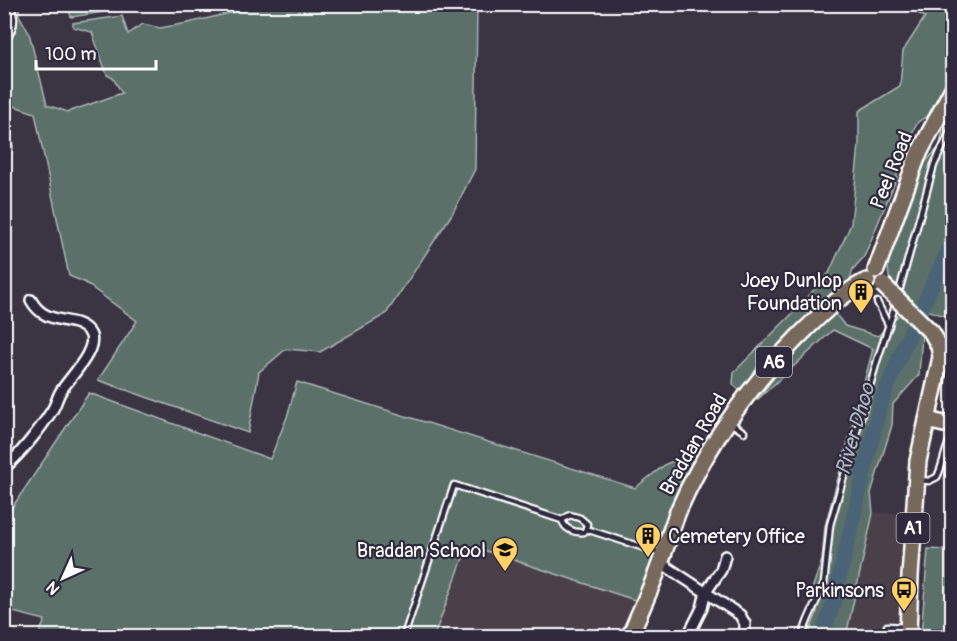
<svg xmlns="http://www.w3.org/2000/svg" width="957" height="641" font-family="Pangolin,sans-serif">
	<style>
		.built { fill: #4a3f4a }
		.green { fill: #5a6f69; stroke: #acb7b4; stroke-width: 1.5 }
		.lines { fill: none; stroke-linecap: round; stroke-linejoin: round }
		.river { stroke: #4c6376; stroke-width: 15 }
		.service-casing { stroke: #fff; stroke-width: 9 }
		.minor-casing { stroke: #fff; stroke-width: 14 }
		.trunk-casing { stroke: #fff; stroke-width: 20 }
		.service { stroke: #2f2a3d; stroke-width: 4.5 }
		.minor { stroke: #2f2a3d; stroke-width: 9 }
		.trunk { stroke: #77695c; stroke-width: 15 }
		.trunk-bridge-casing { stroke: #fff; stroke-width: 20; stroke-linecap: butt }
		.trunk-bridge { stroke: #77695c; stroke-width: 15 }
		.labels { text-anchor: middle; stroke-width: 4.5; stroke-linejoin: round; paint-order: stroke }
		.shield { fill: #2f2a3d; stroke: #c1bfc5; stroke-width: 1.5 }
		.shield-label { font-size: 18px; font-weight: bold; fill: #fff }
		.street-label { font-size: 20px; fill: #fff; stroke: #2f2a3d }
		.poi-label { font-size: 20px; fill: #fff; stroke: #2f2a3d; text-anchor: end }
		.water-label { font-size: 21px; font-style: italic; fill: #aeb9c1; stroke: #2f2a3d }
	</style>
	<rect width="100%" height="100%" fill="#3b3443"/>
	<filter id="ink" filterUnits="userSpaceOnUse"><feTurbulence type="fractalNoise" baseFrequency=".0167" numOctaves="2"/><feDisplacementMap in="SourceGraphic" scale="12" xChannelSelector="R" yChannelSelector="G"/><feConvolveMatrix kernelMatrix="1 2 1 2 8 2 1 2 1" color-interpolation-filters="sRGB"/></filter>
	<g filter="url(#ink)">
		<g class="built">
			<polygon points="873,513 912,513 902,636 846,636"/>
			<polygon points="467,545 638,601 624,636 434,636"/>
		</g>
		<g class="green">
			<polygon points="5,5 19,5 19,15 29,33 47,105 68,112 122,93 113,78 107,75 92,32 73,27 73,23 122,16 128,34 143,24 160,28 188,23 264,5 477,5 475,169 452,214 386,314 320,352 286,349 259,372 248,433 98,380 137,321 84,282 69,276 35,113 5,103"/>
			<polygon points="73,5 73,4 151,5 71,17 69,10"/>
			<polygon points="903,5 952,5 952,71 930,114 918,122 897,161 897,177 864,257 853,269 849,283 741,392 733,384 734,372 797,309 829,273 851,224 859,145 859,111 900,86 903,51 925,17"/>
			<polygon points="952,106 952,318 910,305 894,287 889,277 888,267 890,252 920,168 940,146 944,120"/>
			<polygon points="835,313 845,326 878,336 900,314 922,334 919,375 893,404 892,425 871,493 873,513 846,636 808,636 817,612 812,589 822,560 825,526 873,349 833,330 757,400 786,362"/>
			<polygon points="297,382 635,488 666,464 681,458 693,461 657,549 656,556 638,601 468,545 434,636 38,636 45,620 5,610 5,518 89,393 270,459 287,417"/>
			<polygon points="952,546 952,636 921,636 928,549 946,550"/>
		</g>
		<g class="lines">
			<polyline class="river" points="824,636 825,627 833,604 880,405 902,351 952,242"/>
			<defs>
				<g id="service">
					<path d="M4,44C13,30 19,18 8,4"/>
					<polyline points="4,129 9,147 4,165"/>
					<polyline points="898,295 934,165 952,128"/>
					<polyline points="877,302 889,326"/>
					<polyline points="729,422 744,432"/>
					<path d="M919,480L929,481L937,477C944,464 944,449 952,437"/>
					<polyline points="562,520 570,515 580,518 587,524 586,529"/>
					<polyline points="887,626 906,627"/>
					<path d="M404,636L454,485L562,520C565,530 575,533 584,532L586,529L660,553"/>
					<polyline points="604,636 606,636"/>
					<polyline points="802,636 808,620 824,584 830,525 877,361 896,303"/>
				</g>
				<g id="minor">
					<path d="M4,468C19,456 41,428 51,412C56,405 57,397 61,391C69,378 101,347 89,332C75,314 46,328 31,300"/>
					<polyline points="661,563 740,615 745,624 744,636"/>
					<polyline points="688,636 702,608 706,592 721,570 725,556"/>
				</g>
				<g id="trunk">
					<polyline points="876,270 918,155 952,90"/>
					<polyline points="927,420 944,424 952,422"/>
					<path d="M630,636C640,611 652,587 661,561C667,544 672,526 679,509C708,443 747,389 797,338C815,320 844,291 867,281"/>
					<polyline points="908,636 910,576 918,461 941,357 939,346 932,333"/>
				</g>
			</defs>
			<use href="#service" class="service-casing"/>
			<use href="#minor" class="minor-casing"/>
			<use href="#trunk" class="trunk-casing"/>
			<use href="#service" class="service"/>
			<use href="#minor" class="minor"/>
			<use href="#trunk" class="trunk"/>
			<defs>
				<polyline id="trunk-bridge" points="883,285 932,333"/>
			</defs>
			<use href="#trunk-bridge" class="trunk-bridge-casing"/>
			<use href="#trunk-bridge" class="trunk-bridge"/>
		</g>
	</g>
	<defs>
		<symbol id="building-pin" viewBox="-11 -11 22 30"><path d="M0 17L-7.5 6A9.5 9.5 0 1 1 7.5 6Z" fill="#ffd166" stroke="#2f2a3d"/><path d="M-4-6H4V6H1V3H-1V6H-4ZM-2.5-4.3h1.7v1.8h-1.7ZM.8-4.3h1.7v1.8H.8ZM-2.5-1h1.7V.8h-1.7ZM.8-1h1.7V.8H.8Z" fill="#111"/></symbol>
		<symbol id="school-pin" viewBox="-11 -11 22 30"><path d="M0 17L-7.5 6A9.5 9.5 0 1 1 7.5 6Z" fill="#ffd166" stroke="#2f2a3d"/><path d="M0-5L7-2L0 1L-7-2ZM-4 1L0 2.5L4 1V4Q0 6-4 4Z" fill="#111"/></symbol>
		<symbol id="bus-pin" viewBox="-11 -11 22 30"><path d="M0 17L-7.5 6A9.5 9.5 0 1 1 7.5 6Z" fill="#ffd166" stroke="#2f2a3d"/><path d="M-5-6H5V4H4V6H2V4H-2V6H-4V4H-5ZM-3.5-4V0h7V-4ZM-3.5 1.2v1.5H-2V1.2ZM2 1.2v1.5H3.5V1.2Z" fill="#111"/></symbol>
	</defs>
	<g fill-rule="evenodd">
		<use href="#building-pin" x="846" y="277" width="30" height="40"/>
		<use href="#building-pin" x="633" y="521" width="30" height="40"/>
		<use href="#school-pin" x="490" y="535" width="30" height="40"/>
		<use href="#bus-pin" x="889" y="575" width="30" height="40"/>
	</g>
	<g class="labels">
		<g class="shield">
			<rect x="756" y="347" width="36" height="30" rx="4.5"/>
			<rect x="896.5" y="513" width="33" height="30" rx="4.5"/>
		</g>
		<g class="shield-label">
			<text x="774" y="368">A6</text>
			<text x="913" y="534">A1</text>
		</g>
		<g class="street-label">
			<text transform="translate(891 170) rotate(-68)" y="7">Peel Road</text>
			<text transform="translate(693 444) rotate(-60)" y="7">Braddan Road</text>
		</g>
		<g class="poi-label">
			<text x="842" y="287">Joey Dunlop<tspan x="842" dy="23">Foundation</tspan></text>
			<text x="668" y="543" text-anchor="start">Cemetery Office</text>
			<text x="486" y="557">Braddan School</text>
			<text x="884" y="597">Parkinsons</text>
		</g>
		<g class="water-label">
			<text transform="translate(855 429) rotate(-74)" y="7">River Dhoo</text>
		</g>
	</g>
	<rect width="957" height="641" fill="none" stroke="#2f2a3d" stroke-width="24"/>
	<rect x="12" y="12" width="933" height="617" fill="none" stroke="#fff" stroke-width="2" filter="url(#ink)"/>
	<g transform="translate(63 578) rotate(225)" stroke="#2f2a3d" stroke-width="4.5" paint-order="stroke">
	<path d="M0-4.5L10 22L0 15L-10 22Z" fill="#ffffff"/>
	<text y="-9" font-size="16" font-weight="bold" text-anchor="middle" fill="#ffffff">N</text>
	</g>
	<path d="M36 60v9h120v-9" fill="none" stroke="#ffffff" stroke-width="3"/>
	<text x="45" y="60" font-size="18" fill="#ffffff" stroke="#2f2a3d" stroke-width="4.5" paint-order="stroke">100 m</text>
</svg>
